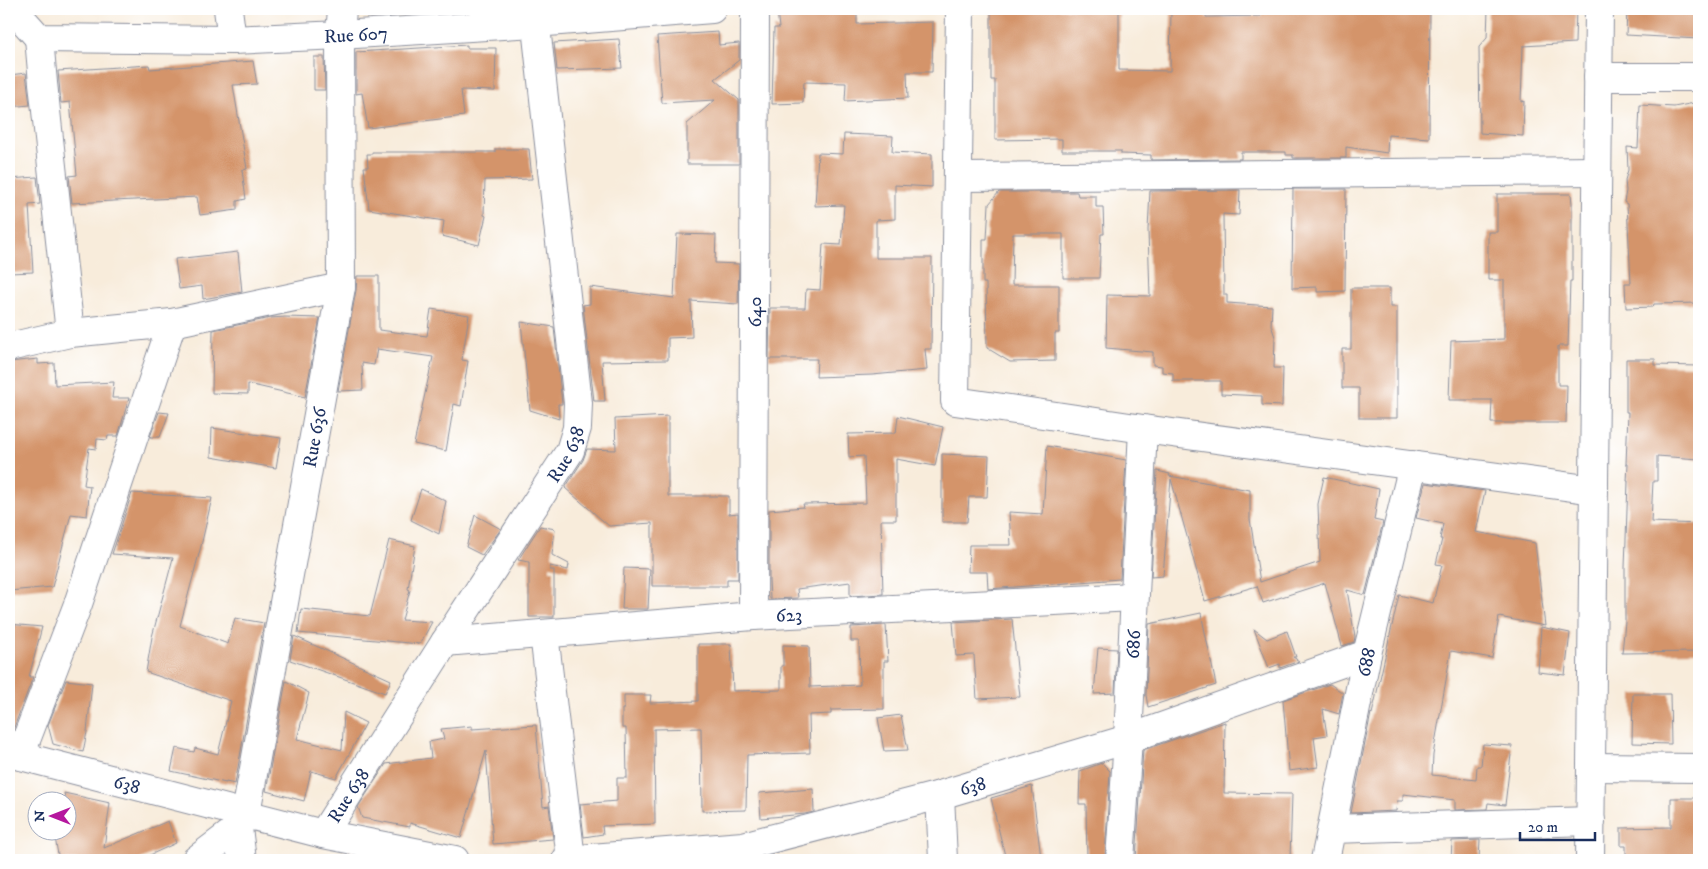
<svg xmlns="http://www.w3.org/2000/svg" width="1708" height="869" font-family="'IM FELL DW Pica',serif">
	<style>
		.building { fill: #d4946a }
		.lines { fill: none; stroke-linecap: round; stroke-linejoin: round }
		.street-casing { stroke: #8a8e9c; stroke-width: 30 }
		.street { stroke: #fff; stroke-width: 28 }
		.labels { text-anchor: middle; stroke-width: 4.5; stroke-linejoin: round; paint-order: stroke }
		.street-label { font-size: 19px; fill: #1b2f5e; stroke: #fff }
	</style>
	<rect width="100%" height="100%" fill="#fff"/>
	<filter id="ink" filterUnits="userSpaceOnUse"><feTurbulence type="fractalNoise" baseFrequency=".02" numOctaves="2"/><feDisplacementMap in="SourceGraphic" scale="10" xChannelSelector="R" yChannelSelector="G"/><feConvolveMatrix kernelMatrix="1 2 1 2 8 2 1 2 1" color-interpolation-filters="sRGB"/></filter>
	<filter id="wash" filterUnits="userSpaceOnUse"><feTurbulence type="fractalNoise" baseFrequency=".0096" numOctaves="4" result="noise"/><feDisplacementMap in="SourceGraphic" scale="20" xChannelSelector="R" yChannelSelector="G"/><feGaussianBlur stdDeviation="1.12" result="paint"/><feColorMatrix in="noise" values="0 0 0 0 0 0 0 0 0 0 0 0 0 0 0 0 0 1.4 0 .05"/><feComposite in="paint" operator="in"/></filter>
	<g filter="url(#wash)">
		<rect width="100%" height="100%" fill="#f8ecdb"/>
		<g id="blocks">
			<g class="building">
				<polygon points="798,9 857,9 857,24 933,22 932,72 907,72 908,98 845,101 846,83 804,82 803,103 772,104 774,28 779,28 777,10"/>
				<polygon points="991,9 1119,9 1119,70 1170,71 1171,9 1206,9 1206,17 1261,16 1261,9 1430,9 1429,138 1388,135 1387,153 1346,147 1346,158 1293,158 1293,155 1286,155 1286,152 1241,152 1241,159 1151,160 1151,155 1121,154 1121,151 1062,151 1062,139 995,140 995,80 991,80"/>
				<polygon points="1488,9 1576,9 1575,43 1523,46 1521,102 1524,101 1523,136 1480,133 1479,47 1487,38"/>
				<polygon points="1627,9 1699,9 1699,39 1626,35"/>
				<polygon points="718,32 719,45 739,43 739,60 715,79 739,100 739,164 687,164 687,124 715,100 662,103 657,36"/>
				<polygon points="619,39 622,68 557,70 554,43"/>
				<polygon points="467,45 467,48 496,48 495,91 461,90 464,116 368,128 362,93 356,94 356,52"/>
				<polygon points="314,57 324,57 325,90 314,90"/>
				<polygon points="253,61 257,84 233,85 247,169 242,170 246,199 237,201 237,210 200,215 197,197 72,203 69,176 77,175 70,102 61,103 58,71 149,65 150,69"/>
				<polygon points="26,73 30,105 9,107 9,75"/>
				<polygon points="1699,102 1699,303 1654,304 1653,307 1626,308 1625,283 1631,283 1627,204 1624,202 1626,191 1625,180 1628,170 1627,147 1638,148 1640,105 1674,107"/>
				<polygon points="844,134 893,136 892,152 932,154 932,187 895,185 895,219 876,220 876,258 932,258 931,349 925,349 927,370 872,375 816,377 817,359 769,359 770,308 805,308 806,289 820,290 823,244 841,245 844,205 815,206 818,153 843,154"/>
				<polygon points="495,149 529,149 532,179 485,180 484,215 486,216 479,245 442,236 444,221 369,209 364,167 368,167 367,154 372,154 372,152 495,152"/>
				<polygon points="37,177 40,204 29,205 33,272 9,273 9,179"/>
				<polygon points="1293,189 1346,189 1345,291 1317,292 1317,287 1292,288"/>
				<polygon points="1240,190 1239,215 1223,214 1224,295 1227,295 1227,303 1272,306 1271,325 1275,337 1274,368 1283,368 1282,406 1262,405 1262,396 1221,394 1221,381 1173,381 1173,373 1162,372 1162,366 1153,365 1153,352 1106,348 1107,295 1150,296 1148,230 1150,191"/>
				<polygon points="999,192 1077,192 1078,196 1096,196 1096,207 1103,207 1104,234 1101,234 1099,278 1063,278 1063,234 1013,234 1012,285 1059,285 1059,333 1055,333 1055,361 1010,362 987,348 986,283 983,283 983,239 987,239 989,204"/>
				<polygon points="1497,194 1571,194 1572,203 1572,281 1570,281 1568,346 1558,346 1558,385 1567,385 1566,423 1491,423 1492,400 1449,400 1451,341 1504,339 1504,280 1488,280 1488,232 1497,232"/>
				<polygon points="677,234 716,235 715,263 739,264 738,304 691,301 692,337 668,338 668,360 602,361 605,401 594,401 583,305 590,304 590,287 674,298"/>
				<polygon points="238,252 242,292 203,299 202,286 179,289 175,259"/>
				<polygon points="357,276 379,276 379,330 427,336 431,309 469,315 462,360 468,361 461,406 454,404 446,451 414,444 433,357 377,349 374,365 362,363 363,390 338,391 356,290"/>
				<polygon points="1351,288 1390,288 1390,307 1397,307 1397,418 1359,418 1359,388 1342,388 1342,349 1351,349"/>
				<polygon points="285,317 320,318 305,397 248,384 248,394 212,393 213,330 271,318"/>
				<polygon points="521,322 554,327 562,404 558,404 559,419 530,410"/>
				<polygon points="38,359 38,364 54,363 55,385 114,382 112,398 129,398 118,436 108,436 107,440 97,439 96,449 89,448 84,485 90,486 87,516 71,514 52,587 9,591 9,460 12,459 9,362"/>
				<polygon points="1626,359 1655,359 1655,365 1699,366 1699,459 1657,456 1657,481 1653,481 1651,522 1699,524 1699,652 1622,653 1625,622 1625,568 1628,481 1627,481 1628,464 1626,464 1628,412 1626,412"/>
				<polygon points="159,412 169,413 160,437 150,437"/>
				<polygon points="668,416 668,496 729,496 729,514 738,513 738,579 727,579 727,586 652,586 652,523 609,526 565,488 583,460 587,449 616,450 615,419"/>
				<polygon points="898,416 943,427 935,466 896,459 896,520 881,520 883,594 850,596 850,582 797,589 798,598 770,599 769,579 769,510 804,507 803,504 866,503 864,456 849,457 848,434 896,433"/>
				<polygon points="212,428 281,438 276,468 211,457"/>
				<polygon points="1047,446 1126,460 1120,579 988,589 987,572 968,572 969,545 1011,545 1009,512 1043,514"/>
				<polygon points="942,454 989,456 987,497 969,497 967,522 942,522"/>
				<polygon points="1157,471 1170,474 1169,476 1250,490 1250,519 1260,582 1320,562 1318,504 1324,477 1379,489 1374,520 1383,522 1365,595 1347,590 1355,637 1354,642 1342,646 1325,583 1263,603 1257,586 1205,601 1171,479 1163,576 1151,577"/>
				<polygon points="1425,483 1485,491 1476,532 1535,543 1545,626 1499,617 1492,658 1451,651 1433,755 1432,775 1476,780 1477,766 1481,766 1483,744 1512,746 1505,805 1488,803 1487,809 1455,810 1455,800 1403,794 1403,801 1397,801 1396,811 1351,813 1371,713 1372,714 1399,595 1433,603 1442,565 1436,564 1442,539 1440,539 1443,524 1416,518"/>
				<polygon points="421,489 446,501 439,534 411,520"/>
				<polygon points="132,493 212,498 201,546 180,626 228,644 235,618 264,623 235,784 226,782 226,783 171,771 176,748 194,752 195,748 218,754 231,701 146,672 152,637 173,558 112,554"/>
				<polygon points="475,515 501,529 482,555 466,547"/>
				<polygon points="540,526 555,529 552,555 569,564 568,570 550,566 550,570 554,570 554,617 529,617 529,562 518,560"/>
				<polygon points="389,540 415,546 408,589 410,590 402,620 432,622 420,644 298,633 301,609 370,616"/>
				<polygon points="624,568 650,569 648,609 622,609"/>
				<polygon points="1201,613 1216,685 1148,707 1146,695 1149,624"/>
				<polygon points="1012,619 1020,697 977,699 974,655 956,656 953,622"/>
				<polygon points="9,624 42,627 29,677 33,677 10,738 9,738"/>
				<polygon points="886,625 888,661 884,661 884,709 831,710 831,714 809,715 810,753 747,755 746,810 702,811 701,728 654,729 655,824 602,826 603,834 584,837 580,804 617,801 617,778 627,778 626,728 622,728 622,709 624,709 624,695 651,695 650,703 698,701 698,644 731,644 733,691 781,690 781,666 783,666 783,645 809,646 810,687 860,685 859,641 851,641 851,627"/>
				<polygon points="1541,627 1570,633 1565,675 1538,672"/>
				<polygon points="1254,629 1267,639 1287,631 1296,657 1293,657 1299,661 1280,668 1280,664 1269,668"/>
				<polygon points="294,636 391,680 385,693 290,660"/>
				<polygon points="1098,648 1117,649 1115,693 1094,694"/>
				<polygon points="66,680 92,683 87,732 83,752 53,744 48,725"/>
				<polygon points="286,681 309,693 297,739 342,750 344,712 366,723 336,778 311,771 304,801 266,791"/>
				<polygon points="1330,684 1343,693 1339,714 1323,709 1327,735 1314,737 1318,767 1289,771 1283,700"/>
				<polygon points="1633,694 1670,694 1671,744 1632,743"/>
				<polygon points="901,715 908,750 884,751 878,718"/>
				<polygon points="1225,722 1224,793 1292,794 1290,860 1136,860 1143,750"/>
				<polygon points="536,725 543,807 549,806 553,839 493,844 486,751 461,838 410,823 410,827 362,818 358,807 386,764 431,758 429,742 444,739 441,729 472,726 472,729"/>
				<polygon points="1102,763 1110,771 1105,860 1087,860 1086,804 1079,804 1080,771"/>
				<polygon points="1032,786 1041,858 1006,860 991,798"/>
				<polygon points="813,789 814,812 805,814 761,818 759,793"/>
				<polygon points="64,793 110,803 104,848 168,821 176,843 139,860 59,860 54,832 68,832 68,802 66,802"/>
				<polygon points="1671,798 1699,798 1699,860 1626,860 1626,846 1621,846 1621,828 1671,827"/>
				<polygon points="1480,840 1479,860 1451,860 1452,841"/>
			</g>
		</g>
	</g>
	<g filter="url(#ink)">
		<use href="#blocks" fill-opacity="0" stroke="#8a8e9c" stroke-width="1"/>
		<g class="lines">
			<defs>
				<g id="street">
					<path id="s1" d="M13,9L39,38L232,40L340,35L535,23L712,9"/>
					<polyline points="228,9 232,40"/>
					<polyline points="960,9 955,401 1143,429 1594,490"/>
					<polyline points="39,38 43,83 70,333"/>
					<polyline points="1598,77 1699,77"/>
					<polyline points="958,177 1597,171"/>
					<polyline points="9,347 70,333 172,323 341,287"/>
					<path id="s2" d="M753,616L755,9"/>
					<polyline points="544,634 571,859"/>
					<path id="s3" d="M445,642L753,616L1134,597"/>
					<path id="s4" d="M9,753L323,834L455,860"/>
					<polyline points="20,756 78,604 172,323"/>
					<polyline points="1591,767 1699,768"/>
					<polyline points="940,795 943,860"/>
					<polyline points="1332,829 1591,821"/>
					<path id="s5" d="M323,834L445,642L570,451L577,428L578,403L534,9"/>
					<polyline points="196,860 238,828"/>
					<path id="s6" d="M242,860L238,828L246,813L341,287L340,35L342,9"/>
					<path id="s7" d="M566,860L743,846L940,795L1128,739L1367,654"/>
					<path id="s8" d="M1120,860L1128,739L1143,429"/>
					<path id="s9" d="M1325,860L1367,654L1413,465"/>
					<polyline points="1590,860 1599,9"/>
				</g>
			</defs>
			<use href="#street" class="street-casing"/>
			<use href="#street" class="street"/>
		</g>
	</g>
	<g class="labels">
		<g class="street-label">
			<text dy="7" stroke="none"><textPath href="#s1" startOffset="356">Rue 607</textPath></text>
			<text dy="7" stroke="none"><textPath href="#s2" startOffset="304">640</textPath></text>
			<text dy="7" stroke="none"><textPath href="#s6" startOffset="431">Rue 636</textPath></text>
			<text dy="7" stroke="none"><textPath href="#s5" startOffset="451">Rue 638</textPath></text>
			<text dy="7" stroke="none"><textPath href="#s3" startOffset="345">623</textPath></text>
			<text dy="7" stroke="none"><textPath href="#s8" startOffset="216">686</textPath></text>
			<text dy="7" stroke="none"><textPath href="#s9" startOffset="202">688</textPath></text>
			<text dy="7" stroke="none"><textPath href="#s4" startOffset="122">638</textPath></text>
			<text dy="7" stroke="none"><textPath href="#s7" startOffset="415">638</textPath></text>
			<text dy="7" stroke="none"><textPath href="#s5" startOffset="46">Rue 638</textPath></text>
		</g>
	</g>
	<rect width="1708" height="869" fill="none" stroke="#fff" stroke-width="30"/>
	<g transform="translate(52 816) rotate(270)"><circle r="24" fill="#ffffff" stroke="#a4acbf"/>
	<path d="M0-4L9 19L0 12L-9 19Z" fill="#b5179e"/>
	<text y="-8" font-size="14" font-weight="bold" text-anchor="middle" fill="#1b2f5e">N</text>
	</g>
	<path d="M1520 832v8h75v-8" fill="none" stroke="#1b2f5e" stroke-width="2.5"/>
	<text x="1528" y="832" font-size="15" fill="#1b2f5e" stroke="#ffffff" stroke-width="4" paint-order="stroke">20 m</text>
</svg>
